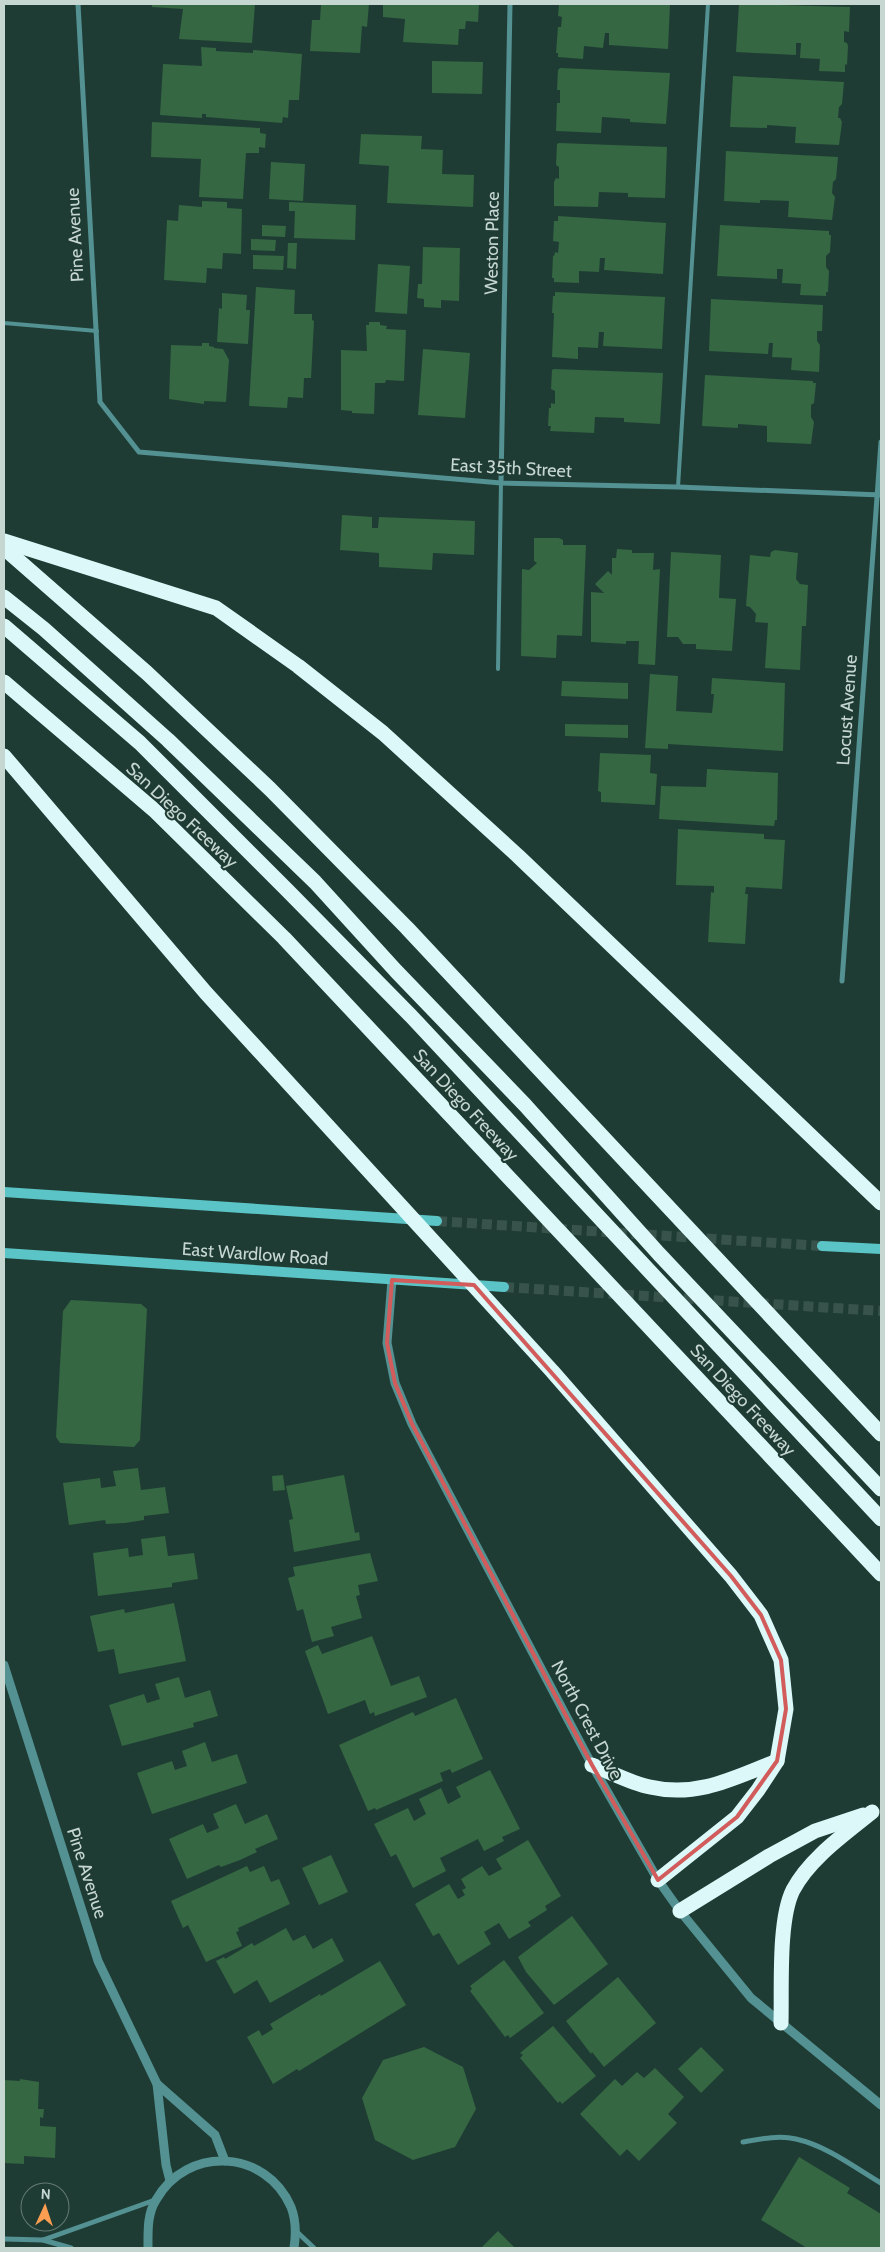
<svg xmlns="http://www.w3.org/2000/svg" width="885" height="2252" font-family="Cabin,sans-serif">
	<style>
		.building { fill: #346742 }
		.lines { fill: none; stroke-linecap: round; stroke-linejoin: round }
		.secondary-tunnel { stroke: #38534c; stroke-width: 10; stroke-dasharray: 10 5; stroke-linecap: butt }
		.service { stroke: #539192; stroke-width: 4 }
		.minor { stroke: #539192; stroke-width: 5 }
		.tertiary { stroke: #539192; stroke-width: 9 }
		.secondary { stroke: #5bc4c6; stroke-width: 10 }
		.motorway { stroke: #ddf8f9; stroke-width: 15 }
		.marked { fill: none; stroke: #d15c5b; stroke-width: 4; stroke-linejoin: round }
		.labels { text-anchor: middle; stroke-width: 4; stroke-linejoin: round; paint-order: stroke }
		.street-label { font-size: 18px; fill: #c6d6d1; stroke: #1f3c34 }
	</style>
	<rect width="100%" height="100%" fill="#1f3c34"/>
	<g class="building">
		<polygon points="152,4 255,4 252,43 179,39 183,9 152,7"/>
		<polygon points="321,4 369,4 367,27 362,26 360,53 310,51 312,20 320,20"/>
		<polygon points="383,4 479,4 478,22 466,21 465,29 459,29 458,45 403,42 405,19 383,17"/>
		<polygon points="559,4 670,4 668,49 609,45 609,33 605,33 603,48 584,46 583,59 558,57 558,53 556,53 558,27 561,27 562,17 558,16"/>
		<polygon points="739,4 850,7 849,32 844,31 844,42 847,43 848,46 847,65 845,64 845,72 819,71 820,59 800,58 801,43 796,43 796,55 736,52"/>
		<polygon points="201,47 216,48 216,51 253,53 253,50 302,54 299,100 289,100 288,118 283,117 282,123 206,117 206,114 202,114 202,118 160,115 163,64 202,66"/>
		<polygon points="432,61 483,62 482,94 432,93"/>
		<polygon points="560,68 670,73 666,124 630,122 630,119 602,117 601,133 556,131 557,103 560,103 560,90 557,90 558,70"/>
		<polygon points="733,76 844,82 842,104 839,107 838,118 840,118 842,122 839,145 795,143 796,127 767,125 767,128 730,127"/>
		<polygon points="152,122 260,128 260,133 266,134 265,148 259,147 259,153 246,153 243,199 199,197 201,159 151,157"/>
		<polygon points="361,134 422,136 421,149 443,150 442,174 474,175 473,207 387,203 389,166 359,164"/>
		<polygon points="559,143 667,147 665,198 628,197 628,193 599,192 598,207 554,206 554,182 556,178 559,179 559,167 556,165 557,144"/>
		<polygon points="726,151 838,157 836,179 833,182 832,193 835,197 832,220 788,217 789,201 760,200 760,203 724,201"/>
		<polygon points="271,162 305,164 303,201 269,199"/>
		<polygon points="202,201 227,202 227,208 242,209 241,254 223,253 222,269 207,268 206,283 164,280 167,220 178,221 179,205 202,207"/>
		<polygon points="289,202 356,205 355,240 294,238 295,211 289,211"/>
		<polygon points="558,216 666,223 663,274 604,270 605,258 600,258 599,272 579,271 579,283 554,282 554,278 552,278 553,256 554,256 555,252 558,253 559,242 553,241 554,221 558,221"/>
		<polygon points="262,225 286,226 285,237 262,236"/>
		<polygon points="720,225 829,231 829,235 831,235 830,252 826,256 826,267 829,271 828,292 826,292 826,296 800,295 801,284 782,283 783,269 777,269 777,279 717,276"/>
		<polygon points="251,239 276,240 275,251 251,250"/>
		<polygon points="288,243 297,243 296,269 287,268"/>
		<polygon points="423,247 460,248 459,301 441,300 441,308 424,307 424,299 417,298 418,284 422,284"/>
		<polygon points="253,255 284,256 283,270 253,269"/>
		<polygon points="378,264 410,266 407,314 375,312"/>
		<polygon points="256,287 295,290 294,314 312,314 312,320 314,321 311,378 304,378 303,398 288,397 287,408 249,406"/>
		<polygon points="555,292 665,297 662,349 603,346 604,332 599,332 598,348 578,347 578,359 552,357 554,313 552,313 553,296 555,296"/>
		<polygon points="222,293 247,295 246,310 250,310 248,344 217,342 219,308 222,309"/>
		<polygon points="711,299 823,305 822,331 817,331 817,341 820,345 819,372 791,370 792,358 772,357 773,343 769,343 768,354 709,351"/>
		<polygon points="369,322 380,322 380,325 387,326 386,329 406,330 404,381 386,380 385,383 375,383 374,414 352,413 352,411 341,410 341,350 367,351 366,325 369,325"/>
		<polygon points="202,343 209,343 209,346 214,347 214,348 223,349 229,360 226,402 204,401 204,404 169,399 171,345 202,346"/>
		<polygon points="423,349 470,353 465,418 418,415"/>
		<polygon points="554,369 663,373 660,424 624,422 624,418 595,417 594,433 550,431 551,426 548,426 549,408 551,408 551,403 555,404 555,391 551,389 552,370"/>
		<polygon points="705,375 813,381 813,383 816,383 814,403 811,405 811,417 814,422 811,444 767,442 767,426 738,424 738,428 702,426"/>
		<polygon points="342,515 372,517 372,528 378,528 379,517 475,521 474,555 433,553 432,570 379,567 379,553 340,550"/>
		<polygon points="534,538 559,538 563,540 563,545 586,545 582,636 557,635 556,658 521,656 522,569 529,570 537,563 534,561"/>
		<polygon points="617,549 632,550 632,553 654,553 653,570 660,569 655,665 638,664 639,641 626,641 626,644 591,642 591,592 604,593 595,584 608,571 612,575 612,558 616,558"/>
		<polygon points="775,550 798,553 796,579 800,584 808,585 806,626 802,626 800,670 765,668 768,623 755,622 756,614 750,607 746,606 750,555 770,557 771,552"/>
		<polygon points="671,552 721,555 719,598 736,599 732,651 696,649 696,644 683,644 678,637 667,637"/>
		<polygon points="650,674 678,676 676,711 712,713 714,694 711,694 712,678 785,683 783,751 668,744 668,749 645,748"/>
		<polygon points="562,681 628,683 628,699 561,696"/>
		<polygon points="565,724 628,725 628,738 565,736"/>
		<polygon points="600,753 651,755 650,773 657,774 655,805 601,802 601,792 598,791"/>
		<polygon points="707,769 778,773 777,820 775,820 774,826 659,819 661,786 706,787"/>
		<polygon points="678,829 764,834 764,839 785,840 782,889 746,887 745,894 748,894 745,944 708,942 711,892 714,893 714,886 676,885"/>
		<polygon points="71,1300 141,1304 147,1309 140,1440 134,1447 60,1443 56,1437 63,1311"/>
		<polygon points="138,1468 141,1490 165,1487 169,1513 144,1516 144,1520 125,1523 106,1524 105,1520 69,1525 63,1483 100,1478 101,1488 116,1486 113,1471"/>
		<polygon points="283,1475 285,1490 273,1491 272,1476"/>
		<polygon points="344,1475 355,1533 359,1532 360,1540 294,1552 289,1520 293,1519 286,1486"/>
		<polygon points="165,1536 168,1556 194,1553 198,1579 172,1583 172,1587 98,1596 93,1553 128,1548 129,1557 143,1555 141,1539"/>
		<polygon points="370,1553 378,1581 358,1585 360,1595 356,1596 362,1618 331,1627 334,1636 312,1642 303,1609 297,1611 288,1578 295,1576 293,1567"/>
		<polygon points="174,1603 186,1661 119,1674 114,1649 98,1652 90,1616 124,1609 125,1613"/>
		<polygon points="372,1636 391,1686 419,1676 427,1697 375,1716 374,1712 370,1714 365,1700 328,1714 305,1651 318,1645 322,1654"/>
		<polygon points="179,1677 185,1698 210,1690 218,1716 193,1723 194,1727 122,1746 109,1705 144,1694 147,1703 160,1699 155,1684"/>
		<polygon points="456,1698 483,1759 452,1773 450,1769 440,1773 443,1781 376,1810 375,1808 368,1811 339,1745 413,1712 415,1716"/>
		<polygon points="205,1742 212,1762 237,1754 247,1783 152,1814 137,1773 172,1761 175,1770 187,1766 182,1751"/>
		<polygon points="490,1770 520,1829 502,1837 504,1841 484,1851 478,1839 440,1858 446,1871 413,1888 396,1854 391,1857 374,1824 408,1808 414,1821 426,1814 419,1799 441,1788 448,1804 461,1797 456,1787"/>
		<polygon points="236,1804 245,1824 267,1814 278,1839 255,1849 257,1852 240,1860 221,1867 219,1865 187,1879 169,1839 203,1824 207,1833 219,1828 213,1814"/>
		<polygon points="528,1840 561,1896 545,1906 547,1910 528,1922 531,1926 509,1939 499,1923 484,1932 491,1944 458,1965 439,1933 433,1936 415,1904 449,1884 458,1899 465,1895 462,1890 466,1888 461,1879 482,1866 489,1876 502,1869 496,1859"/>
		<polygon points="331,1855 348,1892 319,1905 302,1868"/>
		<polygon points="247,1866 250,1872 264,1866 271,1882 279,1879 290,1904 238,1928 239,1931 236,1932 242,1946 206,1962 188,1925 183,1928 171,1901"/>
		<polygon points="572,1916 608,1964 554,2005 526,1972 518,1957"/>
		<polygon points="286,1928 293,1941 305,1935 313,1949 332,1938 344,1961 270,2003 257,1980 234,1994 216,1961 224,1957 225,1959 252,1943 254,1946"/>
		<polygon points="504,1960 544,2013 510,2038 508,2035 505,2037 470,1991 472,1989 470,1986"/>
		<polygon points="380,1961 406,2005 299,2071 297,2069 273,2084 247,2037 259,2030 262,2036 273,2029 270,2024 320,1994 321,1996"/>
		<polygon points="618,1977 656,2023 604,2067 592,2052 591,2054 566,2021"/>
		<polygon points="553,2026 596,2076 562,2104 560,2101 558,2103 520,2058 523,2055 520,2053"/>
		<polygon points="424,2047 463,2067 476,2109 455,2147 413,2160 375,2140 362,2098 383,2060"/>
		<polygon points="701,2047 724,2070 701,2093 678,2069"/>
		<polygon points="655,2068 684,2097 668,2114 677,2123 639,2161 627,2149 620,2156 580,2114 615,2079 622,2086 637,2072 644,2078"/>
		<polygon points="20,2079 39,2082 38,2109 44,2109 43,2118 40,2117 40,2126 56,2127 55,2158 24,2156 24,2164 4,2163 4,2080 20,2081"/>
		<polygon points="799,2157 850,2188 847,2193 881,2214 881,2248 807,2248 761,2220"/>
		<polygon points="498,2231 515,2248 481,2248"/>
	</g>
	<g class="lines">
		<g class="secondary-tunnel">
			<polyline points="437,1221 822,1246"/>
			<polyline points="504,1287 881,1311"/>
		</g>
		<g class="service">
			<polyline points="4,323 97,331"/>
			<polyline points="678,487 708,4"/>
			<polyline points="498,669 501,483"/>
		</g>
		<g class="minor">
			<polyline points="78,4 100,402 139,452 501,483 678,487 881,495"/>
			<polyline points="501,483 510,4"/>
			<polyline points="842,981 881,442"/>
			<path d="M743,2142C760,2139 779,2135 796,2139C827,2146 854,2167 881,2183"/>
			<polyline points="296,2231 314,2248"/>
			<polyline points="4,2239 43,2240 71,2248"/>
			<polyline points="43,2240 155,2200"/>
		</g>
		<g class="tertiary">
			<polyline points="392,1280 387,1343 395,1383 412,1424 592,1765 658,1880 680,1911 751,1998 881,2105"/>
			<polyline points="4,1665 98,1961 157,2084 166,2165 170,2181"/>
			<polyline points="157,2084 215,2135 225,2161"/>
			<path d="M148,2248C148,2232 147,2214 156,2200C187,2145 266,2149 291,2207C296,2220 296,2235 294,2248"/>
		</g>
		<g class="secondary">
			<polyline points="4,1192 437,1221"/>
			<polyline points="822,1246 881,1249"/>
			<polyline points="4,1253 504,1287"/>
		</g>
		<g class="motorway">
			<polyline points="4,541 216,608 298,666 383,733 518,856 881,1203"/>
			<polyline points="4,548 147,673 270,789 407,928 881,1434"/>
			<polyline points="4,597 44,629 168,740 315,882 396,971 525,1105 659,1254 881,1489"/>
			<polyline points="4,626 140,743 288,891 411,1016 881,1519"/>
			<polyline points="4,682 154,810 284,938 881,1574"/>
			<polyline points="4,756 206,993 552,1371 731,1576 761,1615 781,1660 786,1709 777,1761 758,1790 737,1817 658,1880"/>
			<path d="M592,1765C611,1772 630,1783 650,1787C697,1798 734,1778 777,1761"/>
			<polyline points="680,1911 769,1856 815,1831 863,1815"/>
			<path d="M781,2023C782,1988 778,1920 793,1890C810,1858 845,1834 872,1812"/>
		</g>
	</g>
	<path class="marked" d="M392,1280L474,1285L731,1576L761,1615L781,1660L786,1709L777,1761L737,1817L658,1880L592,1765L412,1424L395,1383L387,1343Z"/>
	<g class="labels">
		<g class="street-label">
			<text transform="translate(75 235) rotate(-93)" y="6">Pine Avenue</text>
			<text transform="translate(492 243) rotate(-89)" y="6">Weston Place</text>
			<text transform="translate(511 468) rotate(3)" y="6">East 35th Street</text>
			<text transform="translate(847 710) rotate(-86)" y="6">Locust Avenue</text>
			<text transform="translate(182 815) rotate(43)" y="6">San Diego Freeway</text>
			<text transform="translate(466 1105) rotate(47)" y="6">San Diego Freeway</text>
			<text transform="translate(255 1254) rotate(4)" y="6">East Wardlow Road</text>
			<text transform="translate(743 1400) rotate(47)" y="6">San Diego Freeway</text>
			<text transform="translate(587 1720) rotate(62)" y="6">North Crest Drive</text>
			<text transform="translate(87 1873) rotate(72)" y="6">Pine Avenue</text>
		</g>
	</g>
	<rect width="885" height="2252" fill="none" stroke="#c6d6d1" stroke-width="10"/>
	<g transform="translate(45 2207) rotate(3)"><circle r="24" fill="#1f3c34" stroke="#627a73"/>
	<path d="M0-4L9 19L0 12L-9 19Z" fill="#fb9e51"/>
	<text y="-8" font-size="14" font-weight="bold" text-anchor="middle" fill="#c6d6d1">N</text>
	</g>
</svg>
